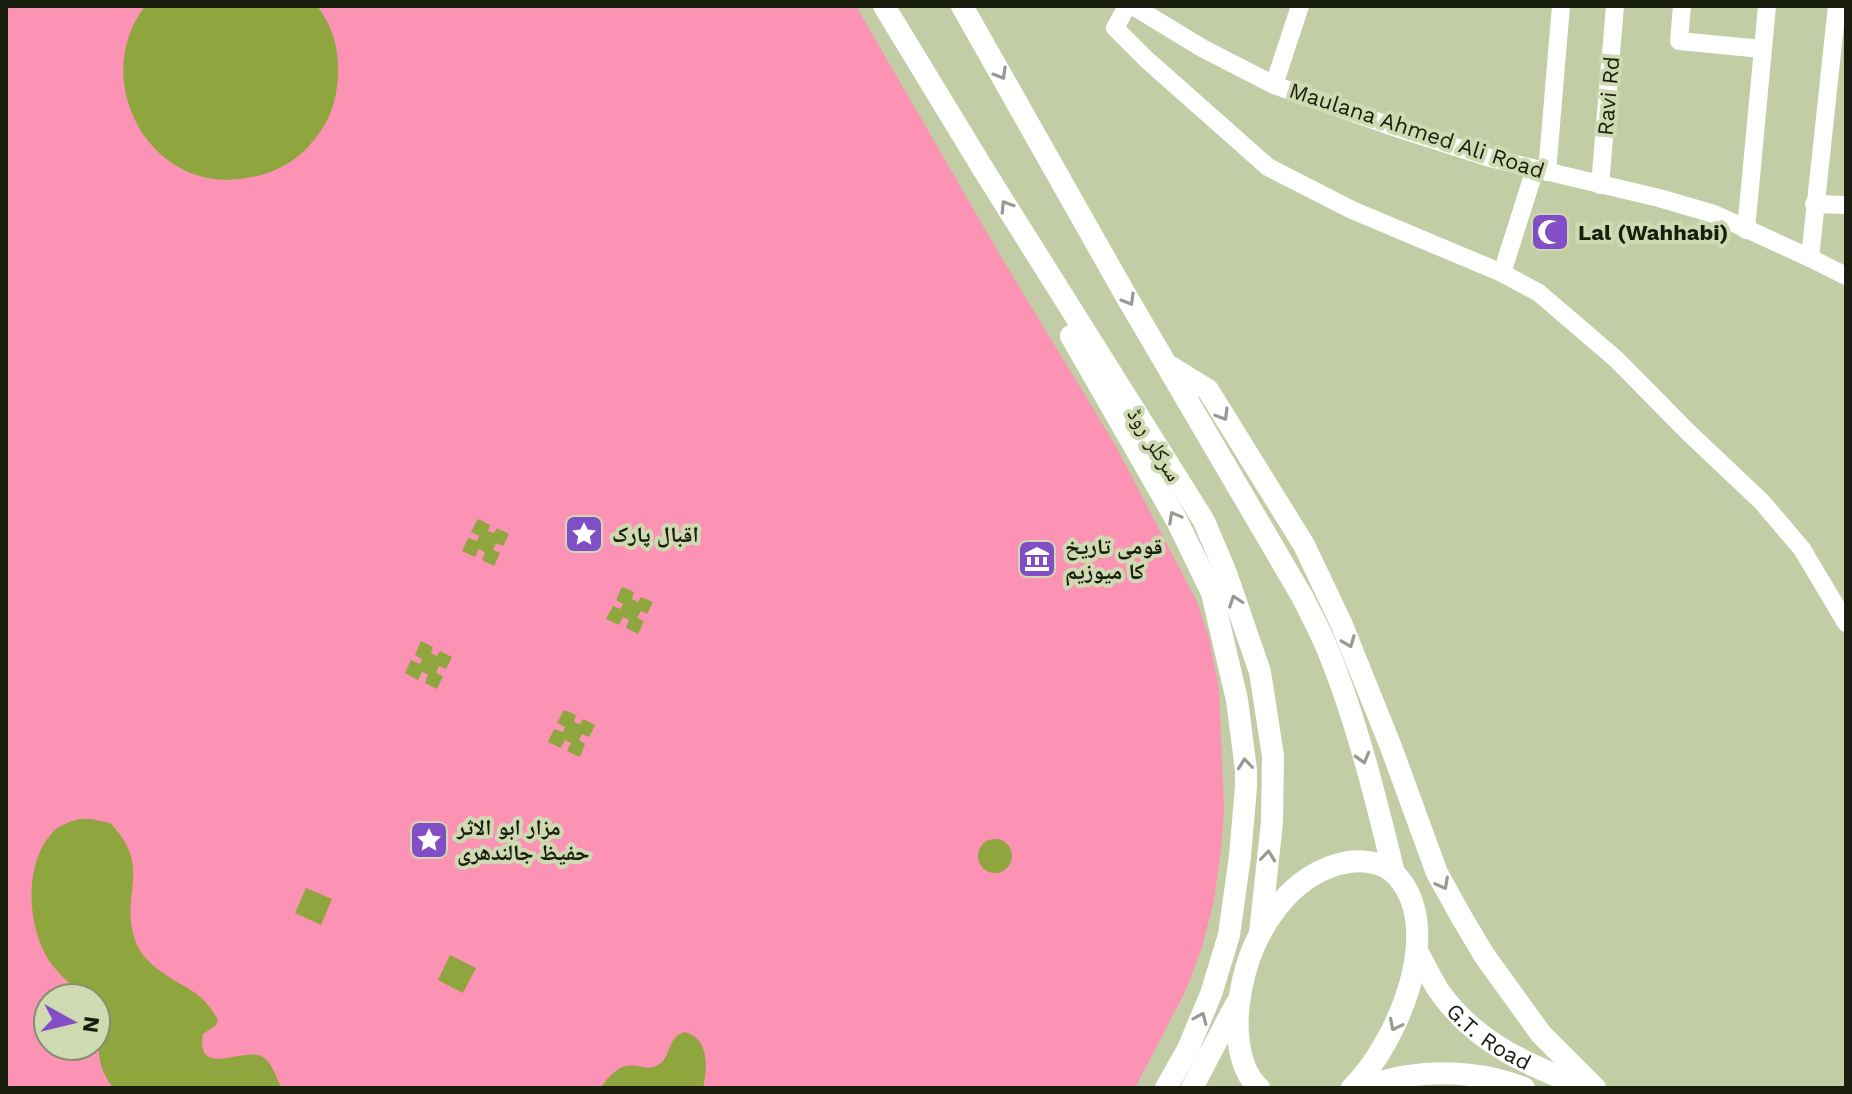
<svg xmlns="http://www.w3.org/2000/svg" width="1852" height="1094" font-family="'Work Sans','Noto Naskh Arabic',sans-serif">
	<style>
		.green { fill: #fc92b4; fill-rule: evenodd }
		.water { fill: #8fa53d }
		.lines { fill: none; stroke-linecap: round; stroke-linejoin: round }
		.minor { stroke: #fff; stroke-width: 18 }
		.major { stroke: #fff; stroke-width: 22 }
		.oneway { stroke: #989993 }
		.labels { text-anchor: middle; stroke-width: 8; stroke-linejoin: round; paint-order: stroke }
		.street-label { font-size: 22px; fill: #191d0e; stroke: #cfdab2 }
		.poi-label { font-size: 22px; font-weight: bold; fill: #191d0e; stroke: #cfdab2; text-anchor: start }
	</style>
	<rect width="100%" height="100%" fill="#c2cda6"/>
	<path class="green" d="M6,6H856L1000,255L1117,448L1197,602L1209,638L1219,688L1224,811L1221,850L1214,900L1202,947L1186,990L1135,1088H6ZM48,998H96V1046H48Z"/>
	<g class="water">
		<path d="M145,6H317C338,32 342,66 335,98C331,118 319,136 305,150C289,166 268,175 246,178C151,195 88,81 145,6Z"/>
		<polygon points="478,519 490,525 488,531 494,533 497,528 509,534 503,546 496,543 493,550 500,553 494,566 482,560 485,552 479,549 475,557 462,551 468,538 477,541 479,536 471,532"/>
		<polygon points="622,587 634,592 632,599 638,602 641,597 653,602 647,614 641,611 637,618 644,621 638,634 626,628 629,620 623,617 619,625 606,619 613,606 621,609 623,604 616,600"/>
		<polygon points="421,641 433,647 431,653 437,656 440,651 452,657 446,669 439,666 436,673 443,676 437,689 425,683 428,674 422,672 418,680 405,673 411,660 420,664 422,659 415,655"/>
		<polygon points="564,710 576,715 574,722 580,724 583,719 595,725 589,737 582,734 579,740 585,744 580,757 567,751 571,743 565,740 561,748 548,742 554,729 563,732 565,727 557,723"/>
		<path d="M79,819H91L110,823C154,868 119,893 135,940C144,966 172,978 194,992C204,999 212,1009 218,1020L216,1025L203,1034C195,1078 243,1048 261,1056C272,1061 276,1078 282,1088H113C94,1061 99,1047 99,1016L96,1011V998H85C74,987 59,975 50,962C27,929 23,864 52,833C59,825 69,822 79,819Z"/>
		<circle cx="995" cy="856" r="17"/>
		<polygon points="306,888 332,899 321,925 295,913"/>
		<polygon points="450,955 476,968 463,993 438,980"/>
		<path d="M684,1032C709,1037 708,1068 703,1088H600C611,1075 619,1063 637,1066C644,1067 649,1069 656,1066C673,1058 665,1039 684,1032Z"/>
	</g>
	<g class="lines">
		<g class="minor">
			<polyline points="1127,6 1115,28 1146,59 1268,167 1352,210 1502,273 1539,293 1616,359 1688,432 1762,502 1802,549 1846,623"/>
			<polyline points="1133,6 1202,48 1274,85 1399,129 1490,158 1659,198 1714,214 1810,258 1846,276"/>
			<polyline points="1682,6 1679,41 1762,49"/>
			<polyline points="1274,85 1300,6"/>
			<polyline points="1547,172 1561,6"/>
			<polyline points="1600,185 1615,6"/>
			<polyline points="1814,204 1846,205"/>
			<polyline points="1746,230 1767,6"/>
			<polyline points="1810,258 1837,6"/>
			<polyline points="1502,273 1535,169"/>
		</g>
		<g class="major">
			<polyline points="884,6 985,172 1204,521 1226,573 1260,672 1273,756 1272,822 1260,933"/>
			<path d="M962,6L1125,294L1303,598C1311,615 1320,631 1327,648C1356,718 1376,799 1394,873"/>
			<polyline points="1071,336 1177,521 1212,593 1237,700 1246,770 1246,787 1240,856 1229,935 1211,994 1188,1049 1166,1088"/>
			<polyline points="1171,367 1208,390 1304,545 1342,625 1391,747 1437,873 1462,918 1484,955 1541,1034 1595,1088"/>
			<path id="s1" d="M1418,953C1425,965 1431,979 1439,991C1475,1043 1530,1066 1587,1088"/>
			<polyline points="1192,1088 1236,1004"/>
			<path d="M1259,1088C1235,1066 1235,1019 1241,990C1251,934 1288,873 1348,862C1362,860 1383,862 1394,873C1448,926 1397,1044 1352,1088"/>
			<path d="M1365,1088C1379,1083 1392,1078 1407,1076C1444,1070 1489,1074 1524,1088"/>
		</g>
	</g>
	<defs><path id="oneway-chevron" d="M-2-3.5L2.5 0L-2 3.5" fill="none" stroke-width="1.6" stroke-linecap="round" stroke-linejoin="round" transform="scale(2)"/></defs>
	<g class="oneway">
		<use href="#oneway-chevron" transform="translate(1001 74) rotate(60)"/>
		<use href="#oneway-chevron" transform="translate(1006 206) rotate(-122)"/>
		<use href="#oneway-chevron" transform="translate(1129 300) rotate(60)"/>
		<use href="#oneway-chevron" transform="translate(1223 415) rotate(59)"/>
		<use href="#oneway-chevron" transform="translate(1174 517) rotate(-119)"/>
		<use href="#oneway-chevron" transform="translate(1235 601) rotate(-109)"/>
		<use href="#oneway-chevron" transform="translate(1349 642) rotate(68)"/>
		<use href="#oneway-chevron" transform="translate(1363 758) rotate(74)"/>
		<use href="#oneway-chevron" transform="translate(1245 764) rotate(-96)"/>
		<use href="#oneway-chevron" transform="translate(1268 856) rotate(-84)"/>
		<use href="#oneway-chevron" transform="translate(1443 884) rotate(62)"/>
		<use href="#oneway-chevron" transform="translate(1201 1018) rotate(-67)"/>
		<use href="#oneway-chevron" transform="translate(1395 1025) rotate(117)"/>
	</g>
	<defs>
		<symbol id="mosque-square" viewBox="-11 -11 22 22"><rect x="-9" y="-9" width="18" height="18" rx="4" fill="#814ec6" stroke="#cfdab2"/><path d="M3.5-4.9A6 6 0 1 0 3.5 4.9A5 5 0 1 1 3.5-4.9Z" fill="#fff"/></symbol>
		<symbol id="sight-square" viewBox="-11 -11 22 22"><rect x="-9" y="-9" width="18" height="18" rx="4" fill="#814ec6" stroke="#cfdab2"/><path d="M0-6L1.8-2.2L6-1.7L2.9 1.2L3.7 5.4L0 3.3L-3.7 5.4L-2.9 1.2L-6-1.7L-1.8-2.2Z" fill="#fff"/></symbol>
		<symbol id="museum-square" viewBox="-11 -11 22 22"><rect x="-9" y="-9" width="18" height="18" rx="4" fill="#814ec6" stroke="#cfdab2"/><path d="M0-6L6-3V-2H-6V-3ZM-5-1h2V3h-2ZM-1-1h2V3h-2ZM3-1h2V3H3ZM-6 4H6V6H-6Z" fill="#fff"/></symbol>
	</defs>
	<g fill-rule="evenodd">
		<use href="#mosque-square" x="1528" y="210" width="44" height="44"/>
		<use href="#sight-square" x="562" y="512" width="44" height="44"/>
		<use href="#museum-square" x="1015" y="537" width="44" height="44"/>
		<use href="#sight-square" x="407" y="818" width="44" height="44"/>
	</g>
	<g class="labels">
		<g class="street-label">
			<text transform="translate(1608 96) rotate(-85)" y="8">Ravi Rd</text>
			<text transform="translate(1417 130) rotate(18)" y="8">Maulana Ahmed Ali Road</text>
			<text transform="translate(1155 444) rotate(58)" y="8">سرکلر روڈ</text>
			<text dy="8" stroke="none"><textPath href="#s1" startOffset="112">G.T. Road</textPath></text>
		</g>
		<g class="poi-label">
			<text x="1578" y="240">Lal (Wahhabi)</text>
			<text x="612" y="542">اقبال پارک</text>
			<text x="1065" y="554">قومی تاریخ<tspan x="1065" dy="25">کا میوزیم</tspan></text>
			<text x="457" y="835">مزار ابو الاثر<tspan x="457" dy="25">حفیظ جالندھری</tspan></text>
		</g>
	</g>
	<rect width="1852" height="1094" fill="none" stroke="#191d0e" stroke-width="16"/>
	<g transform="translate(72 1022) rotate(98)"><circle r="38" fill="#cfdab2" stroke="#868e70" stroke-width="2"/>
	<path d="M0-6L14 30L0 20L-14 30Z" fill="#814ec6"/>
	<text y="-12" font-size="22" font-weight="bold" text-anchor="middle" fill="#191d0e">N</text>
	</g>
</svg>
